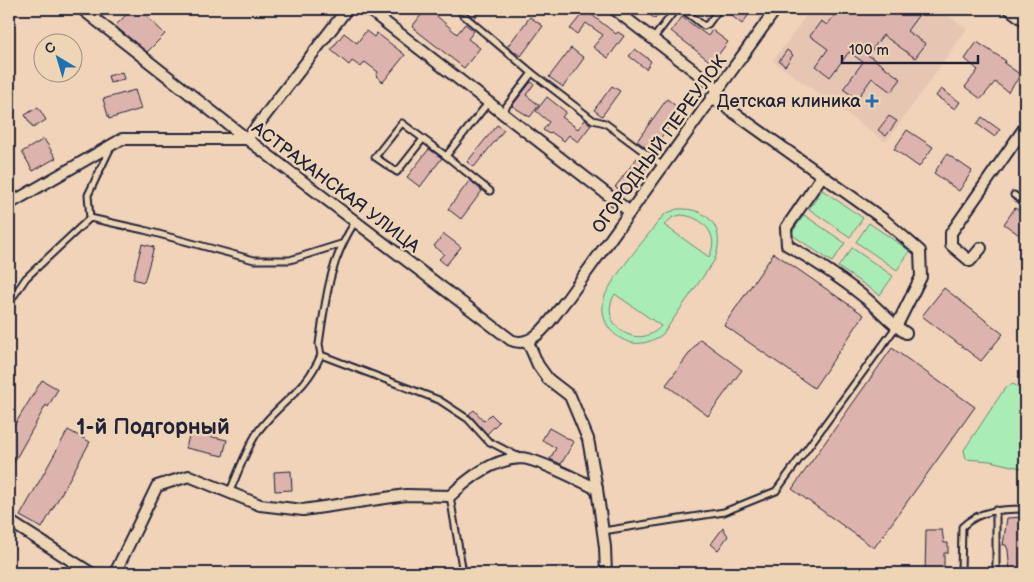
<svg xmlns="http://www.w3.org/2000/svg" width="1034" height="582" font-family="'Balsamiq Sans',sans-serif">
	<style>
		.built { fill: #e6c6b3 }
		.green { fill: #aaecb6; stroke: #668778; fill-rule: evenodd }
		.building { fill: #dcb3ad; stroke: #22223b }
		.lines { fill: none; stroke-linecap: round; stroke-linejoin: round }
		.lane-casing { stroke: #22223b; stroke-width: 9 }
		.street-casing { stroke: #22223b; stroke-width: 14 }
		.lane { stroke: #eed5b6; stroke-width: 5 }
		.street { stroke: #eed5b6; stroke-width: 10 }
		.poi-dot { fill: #1f6fb2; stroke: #eed5b6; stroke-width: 2 }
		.labels { text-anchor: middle; stroke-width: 5; stroke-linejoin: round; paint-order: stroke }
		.poi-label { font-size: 18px; fill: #22223b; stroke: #eed5b6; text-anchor: end }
		.street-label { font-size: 18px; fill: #22223b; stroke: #eed5b6 }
		.district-label { font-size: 22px; font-weight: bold; fill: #22223b; stroke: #eed5b6 }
	</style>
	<rect width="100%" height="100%" fill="#f0d3b8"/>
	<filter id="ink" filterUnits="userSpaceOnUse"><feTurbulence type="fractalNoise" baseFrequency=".02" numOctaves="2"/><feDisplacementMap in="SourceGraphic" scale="10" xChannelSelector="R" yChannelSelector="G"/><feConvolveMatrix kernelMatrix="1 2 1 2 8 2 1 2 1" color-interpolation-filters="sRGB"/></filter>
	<g filter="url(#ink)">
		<polygon class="built" points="811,9 939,9 967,29 886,142 773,61"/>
		<g class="green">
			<polygon points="822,190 863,218 850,237 809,209"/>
			<path d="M677,209C710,207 727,230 714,261L662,335C649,343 636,347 622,339C606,331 599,313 605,296C612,278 645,239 659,221L665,214ZM681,215C702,216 721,235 709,257L664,225L673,217ZM615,294L661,326C638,353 596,324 615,294Z"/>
			<polygon points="804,215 845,243 832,262 791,234"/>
			<polygon points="869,223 910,251 897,270 856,242"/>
			<polygon points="852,248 893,276 880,295 838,267"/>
			<polygon points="1013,384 1025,391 1025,469 990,461 966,459 964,450 1005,388"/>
		</g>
		<g class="building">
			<polygon points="132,9 139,9 165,34 147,52 115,26"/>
			<polygon points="413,9 429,9 457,34 465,24 474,31 468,39 480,48 464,68 412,27 421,15"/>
			<polygon points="470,9 482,9 474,19 467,12"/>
			<polygon points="586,9 596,9 592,15 616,34 618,32 624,36 608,58 593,47 603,35 586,23 577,34 570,29"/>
			<polygon points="642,9 663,9 655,19"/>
			<polygon points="723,9 753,9 742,24"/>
			<polygon points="839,9 923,9 907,31 926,44 915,58 883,35 868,55 901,79 891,92 872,78 857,99 843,89 863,62 849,52 830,77 816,66 828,49 810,36 821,21 827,25"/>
			<polygon points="530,17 543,26 521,56 507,47"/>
			<polygon points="682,17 708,36 712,30 728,42 712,63 671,31"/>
			<polygon points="366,31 374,37 377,33 405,55 383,82 376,76 378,72 365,62 361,67 352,61 349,65 331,50 344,33 357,43"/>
			<polygon points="977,42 1006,61 1004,63 1021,75 1008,92 995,82 981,99 965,87 978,70 965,59"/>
			<polygon points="571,48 584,58 563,87 549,77"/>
			<polygon points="635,49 651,61 646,69 629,56"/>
			<polygon points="787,50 793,55 785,66 779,61"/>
			<polygon points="122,72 124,79 110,83 108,76"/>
			<polygon points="531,82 534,84 526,95 539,105 530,117 512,106"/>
			<polygon points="612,86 620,91 602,116 594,110"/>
			<polygon points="941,89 960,102 955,109 936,96"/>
			<polygon points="135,90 141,109 109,119 103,99"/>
			<polygon points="547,97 566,112 562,117 578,129 585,120 591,125 578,142 569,135 564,141 551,132 549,134 543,130 549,122 536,111"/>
			<polygon points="667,99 682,111 650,151 637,141"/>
			<polygon points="38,107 46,120 33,128 25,115"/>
			<polygon points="889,116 897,121 886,136 878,130"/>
			<polygon points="982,117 1000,130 995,137 977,124"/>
			<polygon points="497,125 504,130 474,167 467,162"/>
			<polygon points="907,130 933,147 919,167 894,149"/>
			<polygon points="44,139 56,158 33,171 22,152"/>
			<polygon points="429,149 442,158 420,187 407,177"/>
			<polygon points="947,154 972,171 959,191 934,173"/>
			<polygon points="637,158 648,166 625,194 615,187"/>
			<polygon points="470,180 482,191 461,219 448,209"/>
			<polygon points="1015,208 1025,215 1025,239 1004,224"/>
			<polygon points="444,234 461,247 446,265 439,259 444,254 434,246"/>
			<polygon points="142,244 154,247 144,282 133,279"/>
			<polygon points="774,253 864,315 814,388 724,325"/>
			<polygon points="944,288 1003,334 981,361 922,316"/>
			<polygon points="700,339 742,370 708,416 666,385"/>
			<polygon points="892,348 975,407 874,548 792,489"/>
			<polygon points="42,380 58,389 48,407 46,405 9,471 9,434"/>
			<polygon points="474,410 484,421 491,414 499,422 487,434 469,414"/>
			<polygon points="549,428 574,442 561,464 550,459 556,448 542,440"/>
			<polygon points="68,430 90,442 42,528 20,516"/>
			<polygon points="190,432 227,440 223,456 186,448"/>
			<polygon points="291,471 292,490 275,491 274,472"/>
			<polygon points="1025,517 1025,573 1010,573 1008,550 1006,545 1003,545 1007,518"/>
			<polygon points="723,528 728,536 718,550 711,544"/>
			<polygon points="926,530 942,530 944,543 948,543 948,553 944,553 944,573 925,573"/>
		</g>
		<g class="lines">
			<defs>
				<g id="lane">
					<polyline points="682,9 704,26 708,24 719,9"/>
					<polyline points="462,14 532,73 593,120 605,123 663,166"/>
					<polyline points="653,39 676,9"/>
					<polyline points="488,103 446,156 490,191"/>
					<polyline points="502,112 532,73"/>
					<polyline points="423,139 397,172 375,157 402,123 446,156"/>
					<polyline points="1014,195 1025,203"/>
					<polyline points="90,218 144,230 254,260 290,260 341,244"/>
					<path d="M355,222C329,262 326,298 319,344L321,355L439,400L468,419L488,441L519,457"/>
					<polyline points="9,303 26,278 90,218 88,195 111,147"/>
					<path d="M229,493C238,474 247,446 259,430C281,401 305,392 321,355"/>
					<polyline points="450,496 463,573"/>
					<polyline points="996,510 996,573"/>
					<polyline points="603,531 724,512 776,491 896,327"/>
					<path d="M961,573L962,527C979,510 1002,509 1025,509"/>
				</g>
				<g id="street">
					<path d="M82,9L247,139L511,340C535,351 554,314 568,298L776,9"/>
					<polyline points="368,9 630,212"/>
					<polyline points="614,9 718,89"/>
					<polyline points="1009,9 1025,21"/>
					<polyline points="712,97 883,219 920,251 921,277 896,327"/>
					<path d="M822,176L786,228L787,245C815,261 842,279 868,300C881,311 891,324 906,333"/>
					<polyline points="9,204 122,139 247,139 347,9"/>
					<polyline points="981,248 970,261 951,245 951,233 1025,127"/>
					<polyline points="528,342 538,365 548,379 570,396 588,439 597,489"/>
					<polyline points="9,521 91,573"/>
					<path d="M115,573L157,486L189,476L260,505L303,510L406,495L450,496C469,478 493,459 521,458C535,458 583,482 597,489L605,547L606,573"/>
				</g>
			</defs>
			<use href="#lane" class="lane-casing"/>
			<use href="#street" class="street-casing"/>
			<use href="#lane" class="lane"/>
			<use href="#street" class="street"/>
		</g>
	</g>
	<path class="poi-dot" d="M869.5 93.5h5v5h5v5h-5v5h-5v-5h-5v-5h5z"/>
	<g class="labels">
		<g class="poi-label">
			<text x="861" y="107">Детская клиника</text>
		</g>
		<g class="street-label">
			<text transform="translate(659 144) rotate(-54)" y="6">ОГОРОДНЫЙ ПЕРЕУЛОК</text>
			<text transform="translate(336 187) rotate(37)" y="6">АСТРАХАНСКАЯ УЛИЦА</text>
		</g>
		<g class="district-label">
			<text x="153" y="434">1-й Подгорный</text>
		</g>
	</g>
	<rect width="1034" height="582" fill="none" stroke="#eed5b6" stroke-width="30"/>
	<rect x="15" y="15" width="1004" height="552" fill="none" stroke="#22223b" stroke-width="2" filter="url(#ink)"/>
	<g transform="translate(58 58) rotate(322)"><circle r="24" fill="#eed5b6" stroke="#9c8d85"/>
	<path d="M0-4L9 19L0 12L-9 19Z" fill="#1f6fb2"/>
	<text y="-8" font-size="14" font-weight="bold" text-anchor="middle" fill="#22223b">С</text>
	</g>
	<path d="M842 55v8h136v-8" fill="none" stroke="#22223b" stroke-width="2.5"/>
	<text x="849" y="55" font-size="15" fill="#22223b" stroke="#eed5b6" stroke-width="4" paint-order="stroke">100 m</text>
</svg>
